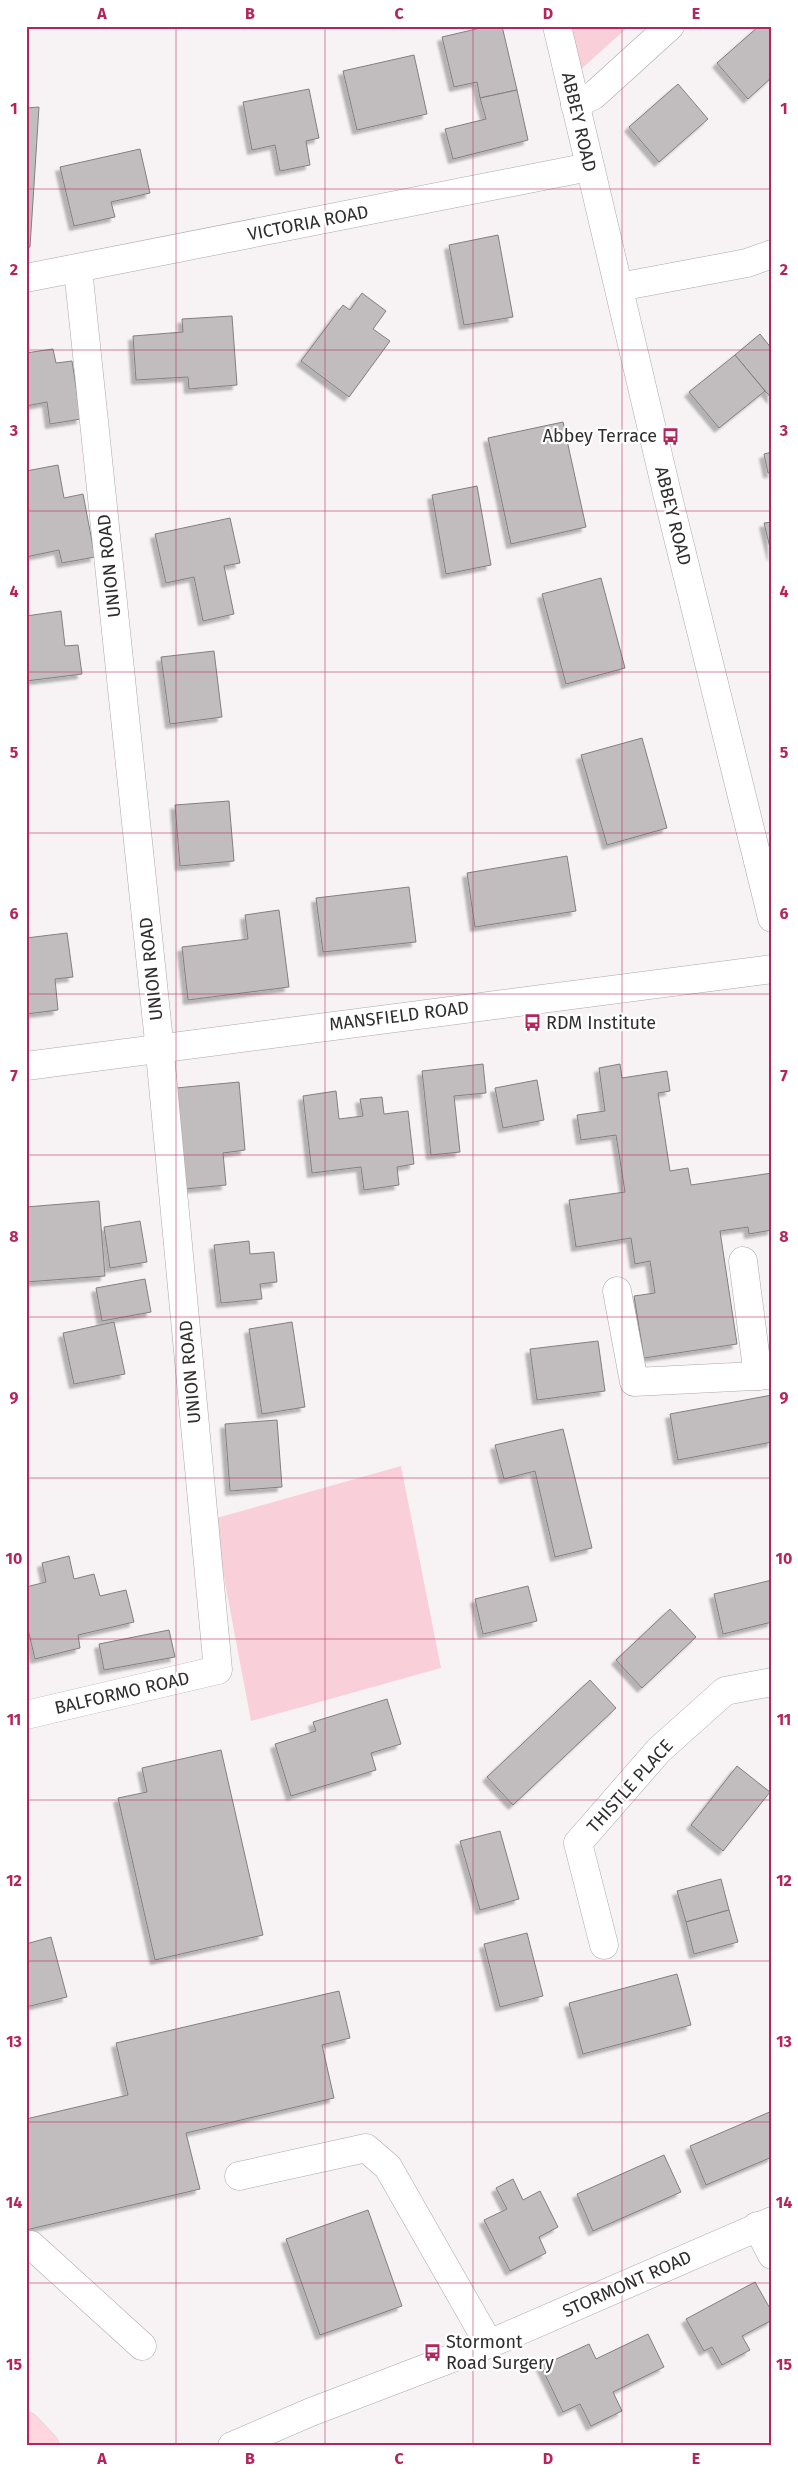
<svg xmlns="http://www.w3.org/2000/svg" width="798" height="2472" font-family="'Fira Sans',sans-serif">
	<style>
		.green { fill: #f9d0d9 }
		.building { fill: #c1bdbe; stroke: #837f80; filter: url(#shadow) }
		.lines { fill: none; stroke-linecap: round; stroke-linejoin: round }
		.minor-casing { stroke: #aca8a8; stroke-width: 29 }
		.major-casing { stroke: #d1d1d1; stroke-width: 29 }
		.minor { stroke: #fff; stroke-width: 28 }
		.major { stroke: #ffd6df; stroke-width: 28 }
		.grid { fill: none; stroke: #b3255b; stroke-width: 1; stroke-opacity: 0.55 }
		.labels { text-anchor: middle; stroke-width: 4.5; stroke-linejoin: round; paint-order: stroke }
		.street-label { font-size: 18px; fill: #2f2d2d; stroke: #fff }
		.poi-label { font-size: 18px; fill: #2f2d2d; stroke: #fff; text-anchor: start }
		.neatline { fill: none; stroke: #b3255b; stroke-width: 2 }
		.grid-label { font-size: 16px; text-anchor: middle; font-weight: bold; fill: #b3255b }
	</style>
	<defs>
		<filter id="shadow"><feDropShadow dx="-4.5" dy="4.5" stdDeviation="1" flood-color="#0004"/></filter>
	</defs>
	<rect width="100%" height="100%" fill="#f7f3f4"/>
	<g class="green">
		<polygon points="558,26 629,26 578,72"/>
		<polygon points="401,1466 441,1668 251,1721 213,1519"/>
	</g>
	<g class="building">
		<polygon points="489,26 502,26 517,90 480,98 477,82 454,87 442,37"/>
		<polygon points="759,26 772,26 772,77 748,99 717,63"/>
		<polygon points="414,55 427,114 357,130 343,71"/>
		<polygon points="678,84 708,119 659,162 629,127"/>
		<polygon points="309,89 319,138 306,141 310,165 280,171 275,145 252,150 243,102"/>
		<polygon points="517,90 528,140 453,159 445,129 486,119 480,98"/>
		<polygon points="39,107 30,247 26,248 26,108"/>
		<polygon points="140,149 150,193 111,202 115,217 74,226 60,167"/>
		<polygon points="498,235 513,317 464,325 449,245"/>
		<polygon points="362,293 386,311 373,329 390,341 349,397 301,361 343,305 350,310"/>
		<polygon points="232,316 237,385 189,389 188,377 136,380 133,336 183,332 182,319"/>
		<polygon points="760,334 772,349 772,399 735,355"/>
		<polygon points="53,349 56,363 72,361 81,419 50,424 47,402 26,406 26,353"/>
		<polygon points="735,355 765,391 719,428 689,392"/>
		<polygon points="563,422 586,527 511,544 488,438"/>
		<polygon points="772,452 772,473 768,473 764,454"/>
		<polygon points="58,465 64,498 83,494 95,557 62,563 59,550 26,557 26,471"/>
		<polygon points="477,486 491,565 446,574 432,495"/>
		<polygon points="230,518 240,563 224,566 234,614 203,621 194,577 166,583 155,534"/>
		<polygon points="772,522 772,556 764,523"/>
		<polygon points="601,578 625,668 566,684 542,594"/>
		<polygon points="61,611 65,646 78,645 82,674 26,681 26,616"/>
		<polygon points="214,651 222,717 170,724 161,657"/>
		<polygon points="642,738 667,828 607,845 581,755"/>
		<polygon points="229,801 234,861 180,866 175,805"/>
		<polygon points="567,856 576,911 475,927 467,873"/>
		<polygon points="409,887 416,942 323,952 316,898"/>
		<polygon points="279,910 289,987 188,1000 182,947 248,939 245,915"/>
		<polygon points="67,933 73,977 55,979 58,1010 26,1014 26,938"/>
		<polygon points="483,1064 486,1093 454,1096 460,1152 431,1155 422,1071"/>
		<polygon points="620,1064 622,1078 667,1071 670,1091 658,1093 670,1171 688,1168 691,1185 772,1173 772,1230 749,1234 748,1227 720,1231 737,1344 644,1358 634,1296 655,1293 650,1261 635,1264 631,1238 576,1247 569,1200 625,1192 616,1135 581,1140 577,1115 605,1111 599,1068"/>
		<polygon points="537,1080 544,1120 503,1128 495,1088"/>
		<polygon points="239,1082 245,1150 223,1153 226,1185 185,1189 176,1088"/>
		<polygon points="336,1091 339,1119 363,1116 360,1099 382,1097 384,1114 408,1111 414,1164 397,1167 399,1185 364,1190 361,1167 312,1173 303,1096"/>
		<polygon points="99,1201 105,1276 26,1282 26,1207"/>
		<polygon points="140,1221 147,1262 110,1268 104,1227"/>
		<polygon points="249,1241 250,1254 274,1252 277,1282 260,1284 262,1299 221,1303 214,1245"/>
		<polygon points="145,1279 151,1312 102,1321 96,1288"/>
		<polygon points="114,1322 125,1374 74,1384 63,1333"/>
		<polygon points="292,1322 305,1407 262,1414 249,1329"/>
		<polygon points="598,1341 605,1391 537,1400 530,1349"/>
		<polygon points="772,1395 772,1442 678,1460 670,1414"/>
		<polygon points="277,1420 282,1487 230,1491 225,1424"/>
		<polygon points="563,1429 592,1548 555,1557 535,1471 504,1479 495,1445"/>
		<polygon points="69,1556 74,1579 94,1574 100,1596 126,1590 134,1622 78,1635 80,1648 35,1659 26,1621 26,1587 46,1582 42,1563"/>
		<polygon points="772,1580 772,1622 723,1634 714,1594"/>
		<polygon points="528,1586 537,1621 483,1634 475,1599"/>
		<polygon points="670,1609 696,1637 642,1688 616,1660"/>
		<polygon points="169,1630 175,1657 104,1670 99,1644"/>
		<polygon points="590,1680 616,1708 513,1805 487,1777"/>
		<polygon points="387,1699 401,1744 371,1753 376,1770 291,1796 275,1744 316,1731 313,1722"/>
		<polygon points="221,1750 263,1935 155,1960 118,1798 147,1792 142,1768"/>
		<polygon points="737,1766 770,1792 723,1851 691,1825"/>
		<polygon points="500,1831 519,1899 480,1910 460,1841"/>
		<polygon points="721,1879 729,1910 686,1922 677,1891"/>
		<polygon points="729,1910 738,1942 694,1954 686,1922"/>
		<polygon points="527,1933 543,1996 500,2007 484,1944"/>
		<polygon points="51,1937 67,1997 26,2007 26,1944"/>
		<polygon points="677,1974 691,2025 583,2054 569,2003"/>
		<polygon points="339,1991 350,2038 322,2045 334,2098 186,2133 200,2189 26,2230 26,2119 128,2095 116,2043"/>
		<polygon points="772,2111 772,2157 706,2185 690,2146"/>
		<polygon points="664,2155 681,2192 593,2231 577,2194"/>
		<polygon points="513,2179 523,2200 540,2191 558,2227 539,2237 546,2253 510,2271 484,2220 507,2209 496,2188"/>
		<polygon points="368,2210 402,2306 320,2335 286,2239"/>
		<polygon points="755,2282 772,2312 772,2320 742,2336 750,2350 722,2365 712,2347 704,2351 686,2319"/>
		<polygon points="648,2334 664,2367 613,2392 622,2411 591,2426 580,2404 563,2412 541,2366 589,2344 596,2359"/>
	</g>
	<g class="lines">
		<defs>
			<g id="minor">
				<polyline points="557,26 667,493 772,918"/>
				<polyline points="575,105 594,95 670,26"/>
				<polyline points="26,278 589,167"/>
				<polyline points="619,287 747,263 772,254"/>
				<polyline points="26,1066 772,969"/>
				<polyline points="743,1261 758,1376"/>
				<polyline points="617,1291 634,1382 772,1375"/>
				<polyline points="26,1715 218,1670 158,1032 78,269"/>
				<polyline points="604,1945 578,1843 659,1750 725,1691 772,1682"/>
				<polyline points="239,2176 366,2148 388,2167 489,2344"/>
				<polyline points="757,2226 772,2255"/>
				<polyline points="26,2245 31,2245 142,2346"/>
				<polyline points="232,2446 311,2412 489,2344 772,2221"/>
			</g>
			<polyline id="major" points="26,2426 45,2446"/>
		</defs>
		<use href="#minor" class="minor-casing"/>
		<use href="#major" class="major-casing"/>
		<use href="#minor" class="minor"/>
		<use href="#major" class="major"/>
	</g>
	<path class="grid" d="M176,26V2446M325,26V2446M473,26V2446M622,26V2446M26,189H772M26,350H772M26,511H772M26,672H772M26,833H772M26,994H772M26,1155H772M26,1317H772M26,1478H772M26,1639H772M26,1800H772M26,1961H772M26,2122H772M26,2283H772"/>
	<defs>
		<symbol id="bus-bare" viewBox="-9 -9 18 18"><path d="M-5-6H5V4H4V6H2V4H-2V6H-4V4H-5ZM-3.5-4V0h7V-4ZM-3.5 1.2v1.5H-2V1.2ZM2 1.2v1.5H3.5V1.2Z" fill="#b3255b" stroke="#fff" stroke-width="2.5" paint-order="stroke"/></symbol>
	</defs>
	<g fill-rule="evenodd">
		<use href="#bus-bare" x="658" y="424" width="25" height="25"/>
		<use href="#bus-bare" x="520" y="1010" width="25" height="25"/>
		<use href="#bus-bare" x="420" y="2340" width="25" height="25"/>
	</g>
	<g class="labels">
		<g class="street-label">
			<text transform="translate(579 122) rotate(77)" y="6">ABBEY ROAD</text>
			<text transform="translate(308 223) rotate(-11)" y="6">VICTORIA ROAD</text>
			<text transform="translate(673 516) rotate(76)" y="6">ABBEY ROAD</text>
			<text transform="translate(109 566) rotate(-96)" y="6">UNION ROAD</text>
			<text transform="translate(151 969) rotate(-96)" y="6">UNION ROAD</text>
			<text transform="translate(399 1016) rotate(-7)" y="6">MANSFIELD ROAD</text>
			<text transform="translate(190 1372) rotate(-95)" y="6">UNION ROAD</text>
			<text transform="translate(122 1693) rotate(-13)" y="6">BALFORMO ROAD</text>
			<text transform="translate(630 1786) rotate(-48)" y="6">THISTLE PLACE</text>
			<text transform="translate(627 2284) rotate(-24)" y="6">STORMONT ROAD</text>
		</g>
		<g class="poi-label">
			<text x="657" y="442" text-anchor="end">Abbey Terrace</text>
			<text x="546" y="1029">RDM Institute</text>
			<text x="446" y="2348">Stormont<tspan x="446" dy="21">Road Surgery</tspan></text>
		</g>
	</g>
	<rect width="798" height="2472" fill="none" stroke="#ffffff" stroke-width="55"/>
	<rect x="28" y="28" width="742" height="2416" class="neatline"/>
	<g class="grid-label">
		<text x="102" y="19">A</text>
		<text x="250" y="19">B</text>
		<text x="399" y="19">C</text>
		<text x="548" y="19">D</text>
		<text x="696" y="19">E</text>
		<text x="14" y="114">1</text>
		<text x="784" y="114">1</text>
		<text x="14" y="275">2</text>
		<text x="784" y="275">2</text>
		<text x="14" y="436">3</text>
		<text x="784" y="436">3</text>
		<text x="14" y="597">4</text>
		<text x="784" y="597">4</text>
		<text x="14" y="758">5</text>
		<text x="784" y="758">5</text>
		<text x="14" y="919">6</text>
		<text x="784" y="919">6</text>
		<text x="14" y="1081">7</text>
		<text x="784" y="1081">7</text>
		<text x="14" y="1242">8</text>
		<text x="784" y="1242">8</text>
		<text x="14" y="1403">9</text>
		<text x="784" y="1403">9</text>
		<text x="14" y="1564">10</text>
		<text x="784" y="1564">10</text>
		<text x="14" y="1725">11</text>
		<text x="784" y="1725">11</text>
		<text x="14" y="1886">12</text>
		<text x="784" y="1886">12</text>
		<text x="14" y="2047">13</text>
		<text x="784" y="2047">13</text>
		<text x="14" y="2208">14</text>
		<text x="784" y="2208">14</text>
		<text x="14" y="2370">15</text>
		<text x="784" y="2370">15</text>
		<text x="102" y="2464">A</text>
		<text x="250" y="2464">B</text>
		<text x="399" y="2464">C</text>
		<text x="548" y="2464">D</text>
		<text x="696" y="2464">E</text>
	</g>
</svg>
